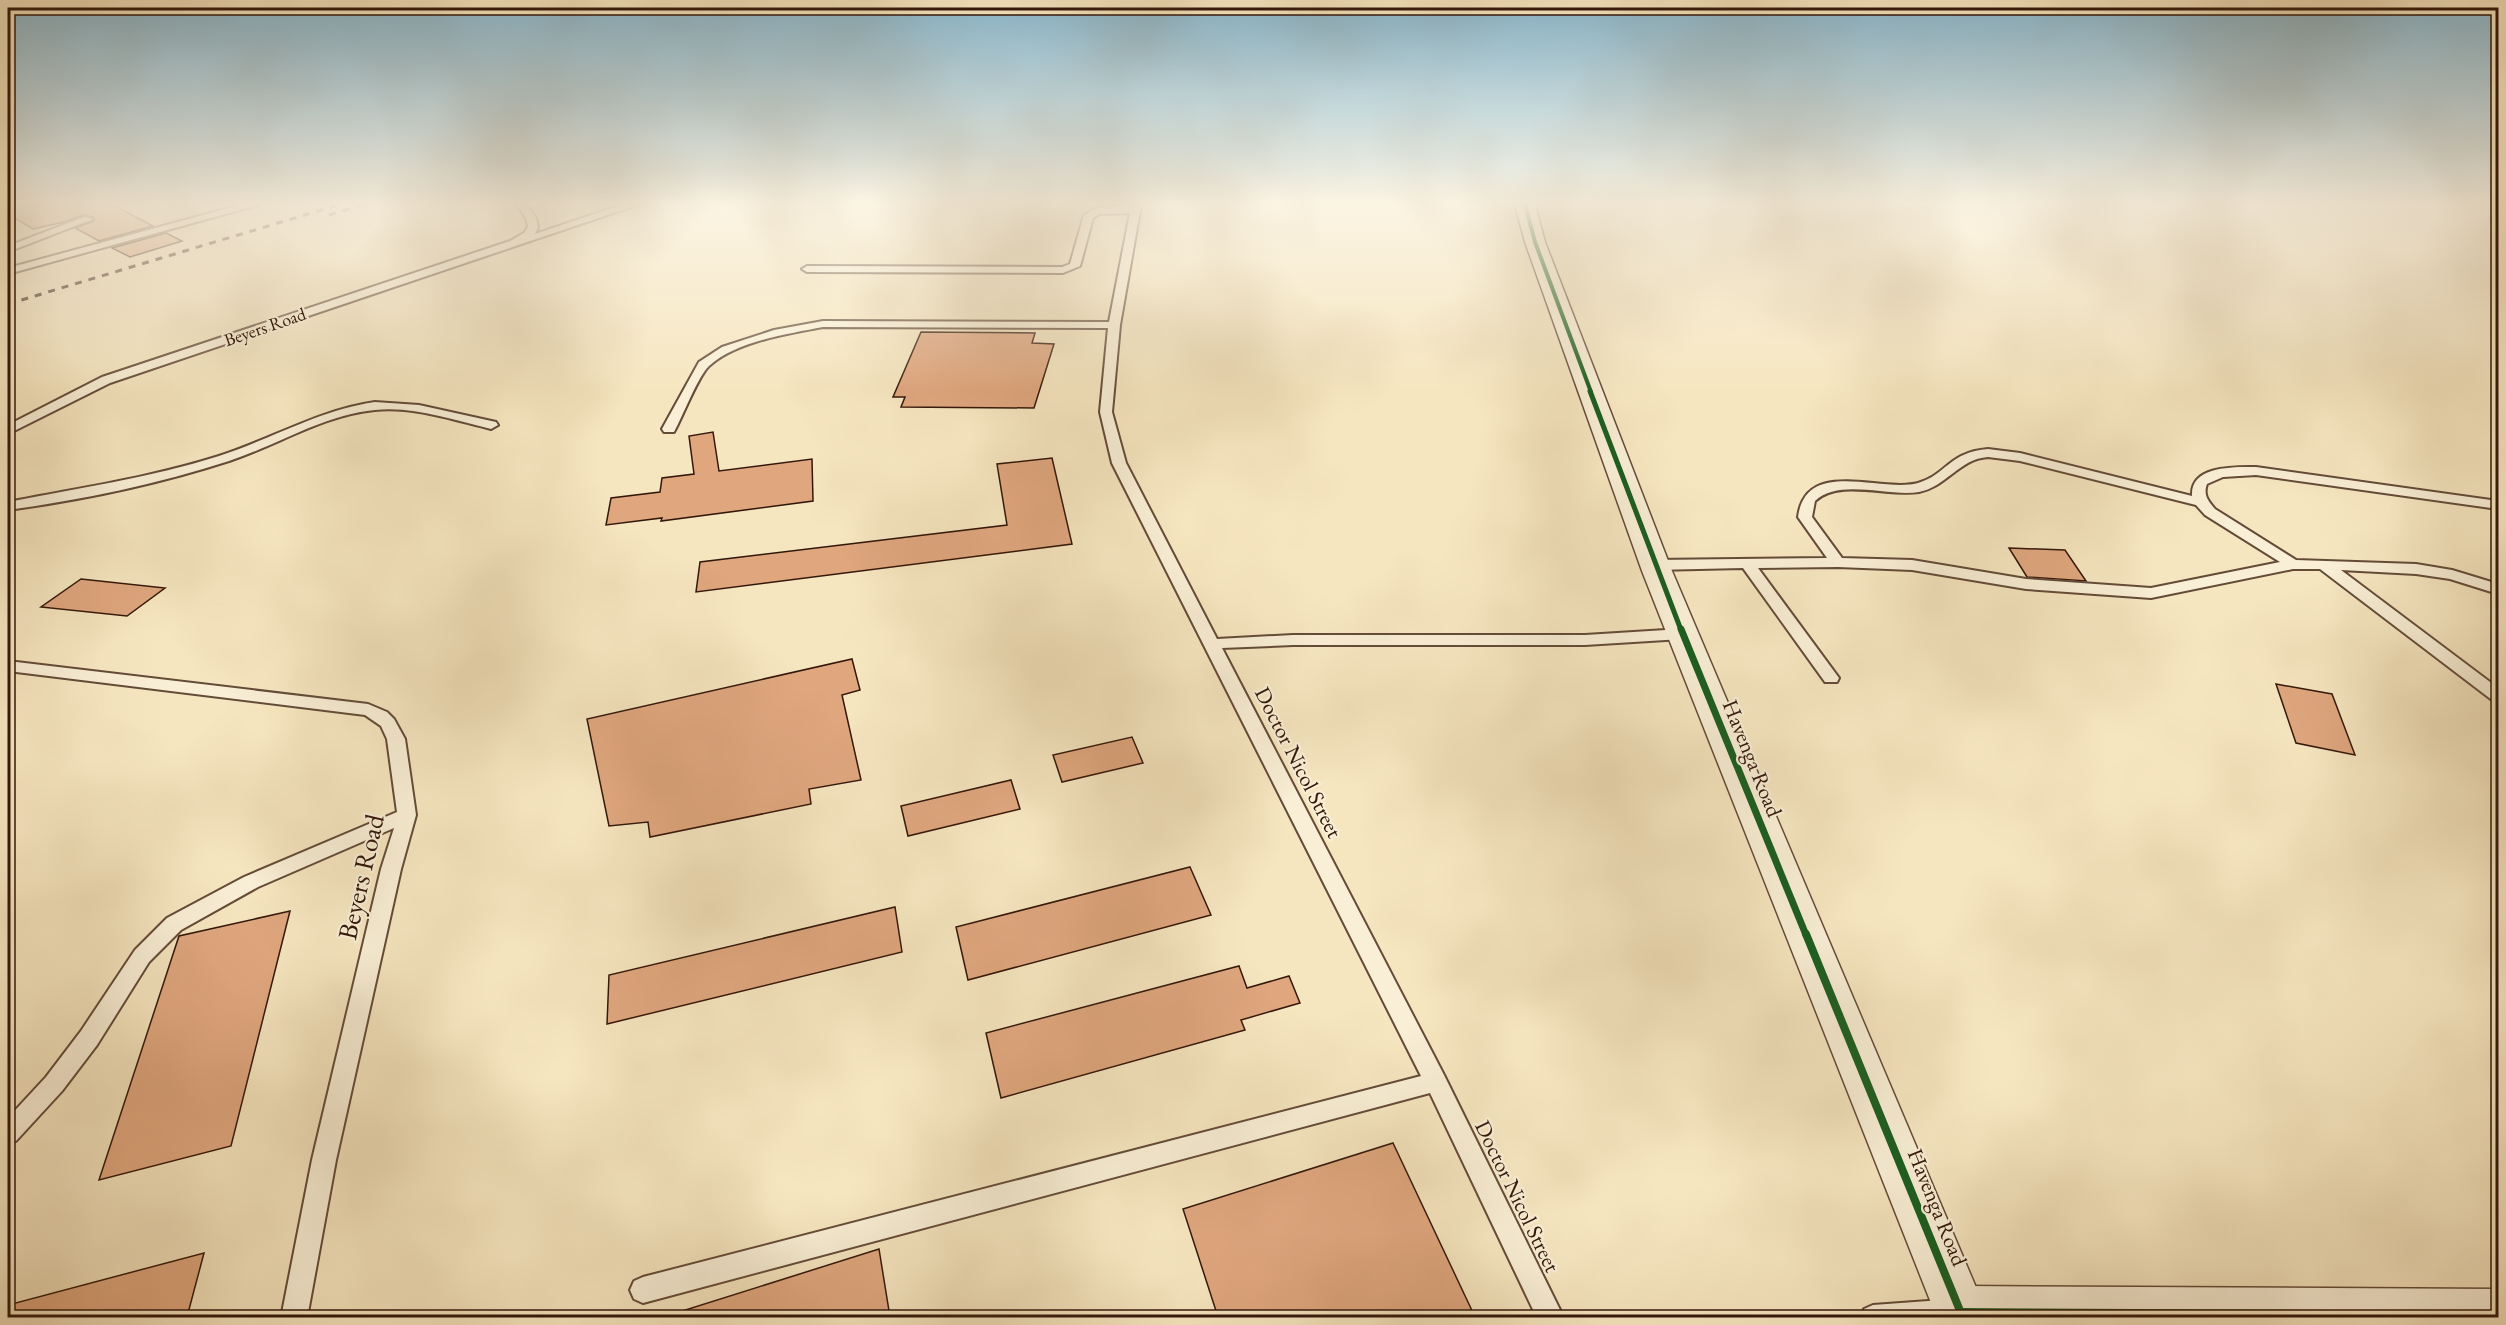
<svg xmlns="http://www.w3.org/2000/svg" width="2506" height="1325" font-family="'EB Garamond',serif">
	<style>
		.building { fill: #e0a77f; stroke: #33170a; stroke-width: 1.5 }
		.lines { fill: none; stroke-linecap: round; stroke-linejoin: round }
		.service-casing { stroke: #644b38; stroke-width: 4 }
		.minor-casing { stroke: #644b38; stroke-width: 3 }
		.tertiary-casing { stroke: #644b38; stroke-width: 3 }
		.service { fill: #f9efd6; fill-rule: evenodd }
		.minor { fill: #f9efd6; fill-rule: evenodd }
		.tertiary { fill: #f9efd6; fill-rule: evenodd }
		.rail { stroke: #33170a; stroke-width: 3; stroke-dasharray: 7 7; stroke-linecap: butt }
		.cycleway-far3-casing { stroke: #f9efd6; stroke-width: 6 }
		.cycleway-far2-casing { stroke: #f9efd6; stroke-width: 8 }
		.cycleway-far1-casing { stroke: #f9efd6; stroke-width: 10 }
		.cycleway-casing { stroke: #f9efd6; stroke-width: 12 }
		.cycleway-far3 { stroke: #1b5e20; stroke-width: 4 }
		.cycleway-far2 { stroke: #1b5e20; stroke-width: 5 }
		.cycleway-far1 { stroke: #1b5e20; stroke-width: 7 }
		.cycleway { stroke: #1b5e20; stroke-width: 8 }
		.labels { text-anchor: middle; stroke-width: 4.5; stroke-linejoin: round; paint-order: stroke }
		.far-street-label { font-size: 18px; fill: #33170a; stroke: #f9efd6 }
		.street-label { font-size: 22px; fill: #33170a; stroke: #f9efd6 }
		.near-street-label { font-size: 27px; fill: #33170a; stroke: #f9efd6 }
	</style>
	<rect width="100%" height="100%" fill="#f6e6c0"/>
	<filter id="stains"><feTurbulence type="fractalNoise" baseFrequency=".00333" numOctaves="4"/><feColorMatrix values="0 0 0 0 .2 0 0 0 0 .09 0 0 0 0 .02 0 0 0 .5 -.17"/></filter>
	<radialGradient id="worn" r=".72"><stop offset=".6" stop-color="#630" stop-opacity="0"/><stop offset="1" stop-color="#630" stop-opacity=".3"/></radialGradient>
	<g class="building">
		<polygon points="8,205 113,205 153,226 99,241 75,228 94,221 93,217 83,215 64,222 33,229 8,214"/>
		<polygon points="166,233 182,241 130,257 112,248"/>
		<polygon points="921,332 1035,333 1032,343 1054,344 1034,408 901,407 905,397 893,397"/>
		<polygon points="713,432 719,471 812,459 813,501 661,521 662,518 606,525 611,498 660,492 662,478 694,474 689,436"/>
		<polygon points="1052,458 1072,544 696,592 700,562 1007,525 997,464"/>
		<polygon points="2009,548 2065,550 2086,581 2027,577"/>
		<polygon points="81,579 165,588 127,616 41,607"/>
		<polygon points="852,659 860,690 842,695 861,780 809,789 811,804 650,837 648,822 609,826 587,719"/>
		<polygon points="2276,684 2332,694 2355,755 2296,743"/>
		<polygon points="1132,737 1143,763 1062,782 1053,755"/>
		<polygon points="1011,780 1020,809 908,836 901,806"/>
		<polygon points="1190,867 1211,915 968,980 956,927"/>
		<polygon points="895,907 902,952 607,1024 609,975"/>
		<polygon points="290,911 231,1146 99,1180 179,936"/>
		<polygon points="1239,966 1247,988 1289,976 1300,1003 1241,1020 1245,1030 1001,1098 986,1033"/>
		<polygon points="1393,1143 1475,1317 1218,1317 1183,1209"/>
		<polygon points="879,1249 890,1317 680,1317 679,1312"/>
		<polygon points="204,1253 187,1317 8,1317 8,1305"/>
	</g>
	<g class="lines">
		<defs>
			<g id="service">
				<polygon points="240,205 258,205 8,274 8,268"/>
				<polygon points="517,205 527,205 536,218 538,227 535,234 621,205 637,205 110,383 8,434 8,425 102,377 510,241 524,233 528,227 526,218"/>
				<path d="M1131,205H1141L1120,325L1112,412L1126,463L1217,639L1293,635H1585L1682,629L1690,634L1682,639L1585,645H1293L1222,648L1444,1075L1564,1318H1537L1430,1093L643,1303L634,1299L630,1290L634,1281L643,1277L1421,1076L1112,463L1100,412L1108,328L823,327C788,334 736,341 709,366C698,376 683,416 674,432H664L662,429L699,362L722,347L774,330L823,321L1109,322L1130,213L1099,214L1093,218L1080,266L1063,273L807,272L802,269L807,266L1062,267L1070,264L1084,215L1097,208Z"/>
				<polygon points="84,217 93,219 8,252 8,246"/>
				<path d="M375,402L419,405L496,422L498,425L491,429C453,420 414,406 375,410C323,415 278,445 229,461C158,484 81,500 8,510V502C78,488 150,478 219,456C272,439 319,410 375,402Z"/>
				<path d="M1988,449L2020,453L2192,496C2190,465 2235,467 2256,467L2498,501V509L2256,475L2223,477L2207,484C2203,495 2208,501 2215,509L2296,560L2416,564L2452,570L2498,584V594L2450,579L2416,574L2341,570L2498,688V701L2492,700L2320,569H2293L2151,598L2026,589L1912,570L1838,567L1758,568L1839,678L1837,682H1825L1743,568L1654,570L1646,565L1654,560L1827,558L1798,517C1806,457 1880,493 1918,483C1946,475 1949,452 1988,449ZM1988,457L2020,461L2196,505L2205,515L2280,562L2151,588L2026,579L1912,560L1842,558L1812,517L1815,501C1839,478 1888,497 1919,492C1946,487 1959,459 1988,457Z"/>
				<polygon points="8,661 368,704 387,712 394,719 405,739 416,815 401,869 336,1160 307,1318 281,1318 312,1160 381,869 394,828 258,887 181,930 149,962 97,1045 62,1091 16,1141 8,1144 8,1118 46,1077 81,1031 135,950 167,918 244,877 397,812 387,739 381,726 365,715 8,671"/>
				<polygon points="1956,1299 1965,1303 1969,1312 1967,1318 1860,1318 1864,1309 1873,1305"/>
			</g>
			<polygon id="minor" points="1961,1286 2498,1289 2498,1318 1937,1318 1935,1312 1943,1294"/>
			<polygon id="tertiary" points="1515,205 1535,205 1545,242 1672,571 1989,1318 1937,1318 1642,571 1525,242"/>
		</defs>
		<use href="#service" class="service-casing"/>
		<use href="#minor" class="minor-casing"/>
		<use href="#tertiary" class="tertiary-casing"/>
		<use href="#service" class="service"/>
		<use href="#minor" class="minor"/>
		<use href="#tertiary" class="tertiary"/>
		<g class="rail">
			<polyline points="329,215 361,205"/>
			<polyline points="8,304 338,205"/>
		</g>
		<defs>
			<polyline id="cycleway-far3" points="1525,205 1535,242 1591,392"/>
			<polyline id="cycleway-far2" points="1590,391 1681,630"/>
			<polyline id="cycleway-far1" points="1681,629 1806,935"/>
			<g id="cycleway">
				<polyline points="1806,934 1963,1318"/>
				<polyline points="1961,1312 2498,1315"/>
			</g>
		</defs>
		<use href="#cycleway-far3" class="cycleway-far3-casing"/>
		<use href="#cycleway-far2" class="cycleway-far2-casing"/>
		<use href="#cycleway-far1" class="cycleway-far1-casing"/>
		<use href="#cycleway" class="cycleway-casing"/>
		<use href="#cycleway-far3" class="cycleway-far3"/>
		<use href="#cycleway-far2" class="cycleway-far2"/>
		<use href="#cycleway-far1" class="cycleway-far1"/>
		<use href="#cycleway" class="cycleway"/>
	</g>
	<linearGradient id="sky" x2="0" y2="1"><stop stop-color="#8ab9d0"/><stop offset="0.52" stop-color="#fbf4e3"/><stop offset="1" stop-color="#fbf4e3" stop-opacity="0"/></linearGradient>
	<rect width="2506" height="391" fill="url(#sky)"/>
	<g class="labels">
		<g class="far-street-label">
			<text transform="translate(265 327) rotate(-19)" y="6">Beyers Road</text>
		</g>
		<g class="street-label">
			<text transform="translate(1753 758) rotate(68)" y="8">Havenga Road</text>
			<text transform="translate(1299 762) rotate(63)" y="8">Doctor Nicol Street</text>
			<text transform="translate(1518 1196) rotate(64)" y="8">Doctor Nicol Street</text>
			<text transform="translate(1938 1207) rotate(68)" y="8">Havenga Road</text>
		</g>
		<g class="near-street-label">
			<text transform="translate(361 877) rotate(-77)" y="9">Beyers Road</text>
		</g>
	</g>
	<rect width="2506" height="1325" fill="none" stroke="#f6e6c0" stroke-width="30"/>
	<rect x="9" y="9" width="2488" height="1307" fill="none" stroke="#33170a" stroke-width="3"/>
	<rect x="15" y="15" width="2476" height="1295" fill="none" stroke="#33170a" stroke-width="1.5"/>
	<rect width="100%" height="100%" filter="url(#stains)"/>
	<rect width="100%" height="100%" fill="url(#worn)"/>
</svg>
